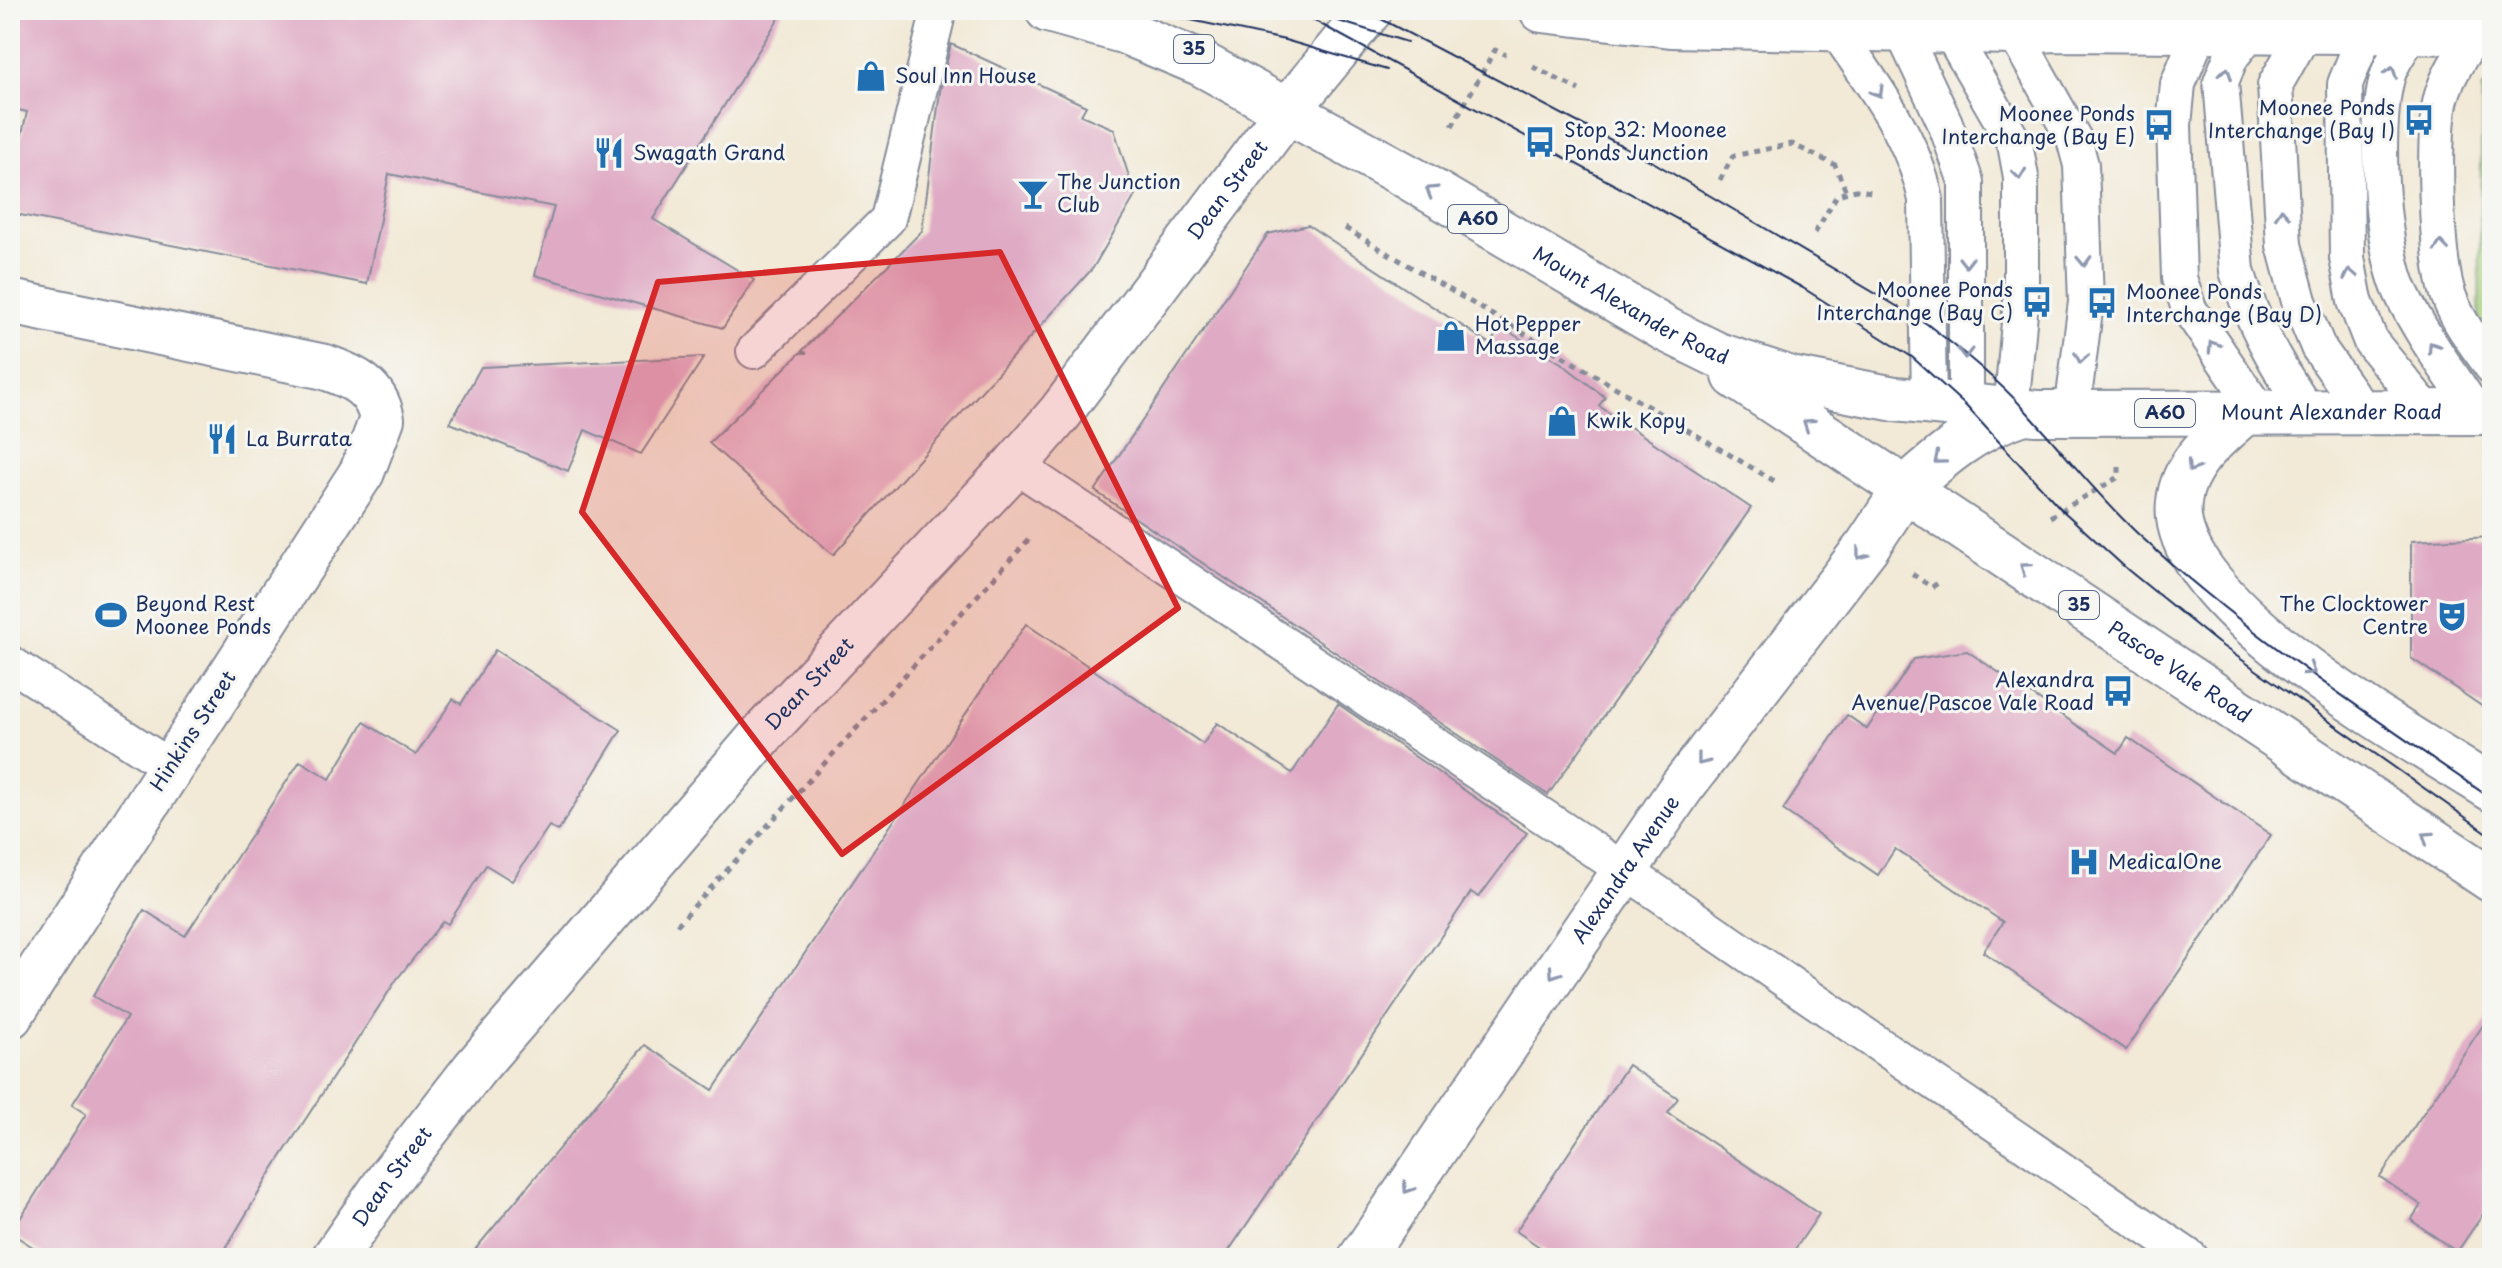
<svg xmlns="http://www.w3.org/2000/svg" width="2502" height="1268" font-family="'Playpen Sans',sans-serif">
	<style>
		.green { fill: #a8d07b; stroke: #62806c; stroke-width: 2 }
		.building { fill: #dfaac4 }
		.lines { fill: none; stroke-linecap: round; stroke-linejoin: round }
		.lane-casing { stroke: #868c9a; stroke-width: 38 }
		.street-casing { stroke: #868c9a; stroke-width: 48 }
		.secondary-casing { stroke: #868c9a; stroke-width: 48 }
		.primary-casing { stroke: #868c9a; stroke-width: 48 }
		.path { stroke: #868c9a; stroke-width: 5; stroke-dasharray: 6 6; stroke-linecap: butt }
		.lane { stroke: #fff; stroke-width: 34 }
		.street { stroke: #fff; stroke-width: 44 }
		.secondary { stroke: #fff; stroke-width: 44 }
		.primary { stroke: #fff; stroke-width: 44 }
		.tram { stroke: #1b2f5e; stroke-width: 2 }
		.oneway { stroke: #8d97ae }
		.marked { fill: #d62828; fill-opacity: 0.2; stroke: #d62828; stroke-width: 6; stroke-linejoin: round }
		.labels { text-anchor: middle; stroke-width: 6; stroke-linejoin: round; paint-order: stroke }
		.shield { fill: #f6f6f2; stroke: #5d6b8a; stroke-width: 2 }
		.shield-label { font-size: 18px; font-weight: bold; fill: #1b2f5e }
		.poi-label { font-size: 20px; fill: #1b2f5e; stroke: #f6f6f2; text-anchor: start }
		.street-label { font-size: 20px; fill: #1b2f5e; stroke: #f6f6f2 }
	</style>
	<rect width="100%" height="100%" fill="#f6f6f2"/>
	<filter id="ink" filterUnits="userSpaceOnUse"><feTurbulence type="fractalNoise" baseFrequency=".0125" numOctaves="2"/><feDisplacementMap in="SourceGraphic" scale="16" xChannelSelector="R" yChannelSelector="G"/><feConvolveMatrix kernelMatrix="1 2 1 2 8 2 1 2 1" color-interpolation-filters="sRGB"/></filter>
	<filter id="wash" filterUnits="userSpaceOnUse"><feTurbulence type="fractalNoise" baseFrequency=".006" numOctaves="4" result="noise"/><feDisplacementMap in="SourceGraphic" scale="32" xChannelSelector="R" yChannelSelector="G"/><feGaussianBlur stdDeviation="1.8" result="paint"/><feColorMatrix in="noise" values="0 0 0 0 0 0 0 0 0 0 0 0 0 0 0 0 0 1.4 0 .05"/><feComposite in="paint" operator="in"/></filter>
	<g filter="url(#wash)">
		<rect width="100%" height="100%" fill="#f2e9d6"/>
		<polygon class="green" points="2482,87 2492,87 2492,323 2479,323"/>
		<g id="blocks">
			<g class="building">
				<polygon points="10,10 784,10 653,219 754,280 723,328 535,275 554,207 389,174 367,284 10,213 10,188 27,112 10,108"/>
				<polygon points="951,44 1086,106 1081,115 1114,129 1135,196 1093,268 833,555 709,443 800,353 807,353 802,351 922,231 940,91"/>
				<polygon points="1308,225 1490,344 1501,327 1561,363 1605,397 1599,406 1751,508 1548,795 1095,491 1268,234"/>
				<polygon points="704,357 641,454 585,430 568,471 450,423 481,367"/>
				<polygon points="2492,537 2492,713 2411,658 2411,541"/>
				<polygon points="1026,624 1203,744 1217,723 1292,773 1338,704 1527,833 1479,897 1471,892 1224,1258 468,1258 645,1045 713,1090"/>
				<polygon points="495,650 621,730 558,831 549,826 512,881 486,865 448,924 443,921 397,979 273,1169 220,1258 50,1258 11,1233 86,1114 72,1105 127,1017 93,996 144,910 185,936 300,761 330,779 364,722 416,755 453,699 461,704"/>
				<polygon points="1967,651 2118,753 2128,738 2271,835 2126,1050 1983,952 2003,922 1895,849 1878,875 1783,810 1847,715 1867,729 1914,659"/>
				<polygon points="2492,1012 2492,1201 2457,1252 2411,1220 2421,1205 2380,1177"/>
				<polygon points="1628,1065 1678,1098 1668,1113 1819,1214 1789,1258 1556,1258 1516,1231"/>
			</g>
		</g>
	</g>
	<g filter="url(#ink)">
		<use href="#blocks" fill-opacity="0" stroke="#868c9a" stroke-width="2"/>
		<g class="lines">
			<defs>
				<g id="lane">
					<path d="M1834,28C1871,81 1913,136 1926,200L1929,403"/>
					<polyline points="1901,29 1945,123 1966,182 1966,406"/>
					<polyline points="1949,30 2015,144 2021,177 2021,301 2011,410"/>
					<polyline points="2200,30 2178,84 2174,125 2179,278 2189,309 2258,410"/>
					<path d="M2252,30L2231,57L2221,82L2237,271C2252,323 2277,366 2307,411"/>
					<polyline points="2306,30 2275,85 2284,245 2299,301 2318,347 2364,412"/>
					<polyline points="2014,32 2074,139 2081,165 2086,302 2072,413"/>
					<polyline points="2366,32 2345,84 2347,258 2355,301 2371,342 2428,412"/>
					<path d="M2412,32C2405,44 2396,56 2390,69C2372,114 2380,248 2401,292C2421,335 2450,373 2476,412"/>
					<path d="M2476,32C2462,54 2445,78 2440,103C2433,144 2436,248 2446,287C2453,316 2475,343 2492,367"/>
					<polyline points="754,351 888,219 939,10"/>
					<polyline points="1015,465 1624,870 2191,1258"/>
					<polyline points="10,663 169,766"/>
				</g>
				<g id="street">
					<path d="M10,302L325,367C354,377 376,387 382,419L362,472L10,1016"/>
					<path id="s1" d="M1361,1258L1681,788L1868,545L1905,489"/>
				</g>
				<g id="secondary">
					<path id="s2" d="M334,1258L391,1176L475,1068L766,730L1015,465L1060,413L1288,110"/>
				</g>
				<g id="primary">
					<path id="s3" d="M1048,10L1123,31L1200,63L1410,178L1667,330L1718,355L1791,379L1895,399L2037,413L2492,412"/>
					<polyline points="1542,10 1671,25 2014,32 2054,29 2492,32"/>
					<polyline points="1288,110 1370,10"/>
					<path id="s4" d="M1735,376L2492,880"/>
					<path d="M2246,411C2218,436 2183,462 2179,502C2166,603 2416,740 2492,789"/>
					<path d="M1905,489C1941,457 1974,428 2021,413"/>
				</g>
			</defs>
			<use href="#lane" class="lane-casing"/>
			<use href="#street" class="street-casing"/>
			<use href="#secondary" class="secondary-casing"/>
			<use href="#primary" class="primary-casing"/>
			<g class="path">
				<polyline points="1533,67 1579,90"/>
				<polyline points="1452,126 1495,50 1506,55"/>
				<polyline points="1720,180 1733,156 1792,144 1835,165 1846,191"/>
				<polyline points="1345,228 1776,482"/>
				<polyline points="1815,233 1837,195 1856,190 1872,192"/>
				<polyline points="2050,517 2119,477 2119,467"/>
				<polyline points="1912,574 1932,587 1941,581"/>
				<polyline points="677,925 1031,537"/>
			</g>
			<use href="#lane" class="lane"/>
			<use href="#street" class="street"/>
			<use href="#secondary" class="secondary"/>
			<use href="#primary" class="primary"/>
			<g class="tram">
				<polyline points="1144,10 1285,40 1387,70"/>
				<polyline points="1295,10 1803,288 1912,357 1966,406 2062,510 2128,570 2218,643 2492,836"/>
				<path d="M1364,10L1653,162L1927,324C1962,351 1997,379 2027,412C2064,453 2097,495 2137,533C2246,634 2370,715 2492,799"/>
				<polyline points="1319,15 1407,42"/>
			</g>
		</g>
		<defs><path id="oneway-chevron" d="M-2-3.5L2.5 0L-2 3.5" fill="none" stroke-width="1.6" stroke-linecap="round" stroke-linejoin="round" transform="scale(2)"/></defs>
		<g class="oneway">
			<use href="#oneway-chevron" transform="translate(2391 72) rotate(-70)"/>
			<use href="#oneway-chevron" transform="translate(2226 73) rotate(-71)"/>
			<use href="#oneway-chevron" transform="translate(1878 92) rotate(59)"/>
			<use href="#oneway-chevron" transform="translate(2019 174) rotate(83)"/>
			<use href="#oneway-chevron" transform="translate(1431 191) rotate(-149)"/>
			<use href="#oneway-chevron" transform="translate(2282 214) rotate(-94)"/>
			<use href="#oneway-chevron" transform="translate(2441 246) rotate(-96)"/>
			<use href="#oneway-chevron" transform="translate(2084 261) rotate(88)"/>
			<use href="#oneway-chevron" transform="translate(1966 262) rotate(90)"/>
			<use href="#oneway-chevron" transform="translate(2350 274) rotate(-101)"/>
			<use href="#oneway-chevron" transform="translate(2213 346) rotate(-123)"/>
			<use href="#oneway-chevron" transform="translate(2433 347) rotate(-124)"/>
			<use href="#oneway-chevron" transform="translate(1965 353) rotate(90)"/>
			<use href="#oneway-chevron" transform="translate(2081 358) rotate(99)"/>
			<use href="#oneway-chevron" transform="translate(1808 424) rotate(-146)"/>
			<use href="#oneway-chevron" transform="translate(1939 459) rotate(140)"/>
			<use href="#oneway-chevron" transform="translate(2192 467) rotate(124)"/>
			<use href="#oneway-chevron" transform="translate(1861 554) rotate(127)"/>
			<use href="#oneway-chevron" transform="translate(2025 568) rotate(-145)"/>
			<use href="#oneway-chevron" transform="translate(2310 670) rotate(33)"/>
			<use href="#oneway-chevron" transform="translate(1702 760) rotate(128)"/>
			<use href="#oneway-chevron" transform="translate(2427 837) rotate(-146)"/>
			<use href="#oneway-chevron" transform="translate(1554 973) rotate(124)"/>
			<use href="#oneway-chevron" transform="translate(1408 1188) rotate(124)"/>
		</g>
	</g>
	<path class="marked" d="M1000,252L1178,608L842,854L582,512L658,282Z"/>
	<defs>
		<symbol id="shop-bare" viewBox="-9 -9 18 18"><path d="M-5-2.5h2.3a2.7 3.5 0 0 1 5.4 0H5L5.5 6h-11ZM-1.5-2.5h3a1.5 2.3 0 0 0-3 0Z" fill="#1f6fb2" stroke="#f6f6f2" stroke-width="2.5" paint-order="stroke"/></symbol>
		<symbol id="bus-bare" viewBox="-9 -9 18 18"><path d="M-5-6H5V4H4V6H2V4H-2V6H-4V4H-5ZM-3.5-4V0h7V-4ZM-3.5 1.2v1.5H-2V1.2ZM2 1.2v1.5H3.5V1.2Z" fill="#1f6fb2" stroke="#f6f6f2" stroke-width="2.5" paint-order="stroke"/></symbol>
		<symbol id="restaurant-bare" viewBox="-9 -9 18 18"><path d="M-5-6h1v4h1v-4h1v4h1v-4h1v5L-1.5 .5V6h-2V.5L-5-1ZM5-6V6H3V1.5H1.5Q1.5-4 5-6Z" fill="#1f6fb2" stroke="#f6f6f2" stroke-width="2.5" paint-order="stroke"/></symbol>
		<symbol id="bar-bare" viewBox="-9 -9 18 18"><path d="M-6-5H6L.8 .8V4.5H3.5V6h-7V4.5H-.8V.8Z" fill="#1f6fb2" stroke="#f6f6f2" stroke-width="2.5" paint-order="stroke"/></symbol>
		<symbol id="stadium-bare" viewBox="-9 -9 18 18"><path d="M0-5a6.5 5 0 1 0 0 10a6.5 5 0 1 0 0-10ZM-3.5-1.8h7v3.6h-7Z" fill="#1f6fb2" stroke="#f6f6f2" stroke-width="2.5" paint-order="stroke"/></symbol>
		<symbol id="theatre-bare" viewBox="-9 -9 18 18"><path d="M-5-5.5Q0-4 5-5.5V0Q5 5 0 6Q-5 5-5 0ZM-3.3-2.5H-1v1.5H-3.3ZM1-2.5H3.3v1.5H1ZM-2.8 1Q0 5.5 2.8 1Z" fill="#1f6fb2" stroke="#f6f6f2" stroke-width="2.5" paint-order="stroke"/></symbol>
		<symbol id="hospital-bare" viewBox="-9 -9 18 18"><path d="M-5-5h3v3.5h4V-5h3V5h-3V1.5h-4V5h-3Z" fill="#1f6fb2" stroke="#f6f6f2" stroke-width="2.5" paint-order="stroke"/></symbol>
	</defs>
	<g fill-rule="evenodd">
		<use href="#shop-bare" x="849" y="54" width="44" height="44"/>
		<use href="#bus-bare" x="2397" y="98" width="44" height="44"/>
		<use href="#bus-bare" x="2137" y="103" width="44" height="44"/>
		<use href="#bus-bare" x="1518" y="120" width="44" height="44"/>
		<use href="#restaurant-bare" x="587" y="131" width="44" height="44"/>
		<use href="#bar-bare" x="1011" y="172" width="44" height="44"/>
		<use href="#bus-bare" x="2015" y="280" width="44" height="44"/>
		<use href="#bus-bare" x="2080" y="281" width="44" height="44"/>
		<use href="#shop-bare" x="1429" y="314" width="44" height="44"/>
		<use href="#shop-bare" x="1540" y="399" width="44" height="44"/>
		<use href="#restaurant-bare" x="200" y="417" width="44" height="44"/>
		<use href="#stadium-bare" x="89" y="593" width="44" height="44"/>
		<use href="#theatre-bare" x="2430" y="594" width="44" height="44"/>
		<use href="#bus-bare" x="2096" y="669" width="44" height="44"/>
		<use href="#hospital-bare" x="2062" y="840" width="44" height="44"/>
	</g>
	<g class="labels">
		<g class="shield">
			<rect x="1174" y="35" width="40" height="28" rx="6"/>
			<rect x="1448" y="205" width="60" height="28" rx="6"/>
			<rect x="2135" y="399" width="60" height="28" rx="6"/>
			<rect x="2059" y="591" width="40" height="28" rx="6"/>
		</g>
		<g class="shield-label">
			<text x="1194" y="55">35</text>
			<text x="1478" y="225">A60</text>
			<text x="2165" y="419">A60</text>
			<text x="2079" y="611">35</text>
		</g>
		<g class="poi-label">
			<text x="895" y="83">Soul Inn House</text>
			<text x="2395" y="115" text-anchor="end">Moonee Ponds<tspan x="2395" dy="23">Interchange (Bay I)</tspan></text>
			<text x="2135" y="121" text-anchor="end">Moonee Ponds<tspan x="2135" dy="23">Interchange (Bay E)</tspan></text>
			<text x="1564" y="137">Stop 32: Moonee<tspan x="1564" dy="23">Ponds Junction</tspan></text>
			<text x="633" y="160">Swagath Grand</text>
			<text x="1057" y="189">The Junction<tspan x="1057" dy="23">Club</tspan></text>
			<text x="2013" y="297" text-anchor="end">Moonee Ponds<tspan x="2013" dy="23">Interchange (Bay C)</tspan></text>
			<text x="2126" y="299">Moonee Ponds<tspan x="2126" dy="23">Interchange (Bay D)</tspan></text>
			<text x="1475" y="331">Hot Pepper<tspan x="1475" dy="23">Massage</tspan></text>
			<text x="1586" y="428">Kwik Kopy</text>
			<text x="246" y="446">La Burrata</text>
			<text x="135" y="611">Beyond Rest<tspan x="135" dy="23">Moonee Ponds</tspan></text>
			<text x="2428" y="611" text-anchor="end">The Clocktower<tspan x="2428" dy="23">Centre</tspan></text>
			<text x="2094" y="687" text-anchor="end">Alexandra<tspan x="2094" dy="23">Avenue/Pascoe Vale Road</tspan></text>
			<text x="2108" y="869">MedicalOne</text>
		</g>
		<g class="street-label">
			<text dy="7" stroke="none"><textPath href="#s2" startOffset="1394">Dean Street</textPath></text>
			<text dy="7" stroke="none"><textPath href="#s3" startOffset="656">Mount Alexander Road</textPath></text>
			<text dy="7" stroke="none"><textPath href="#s3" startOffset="1376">Mount Alexander Road</textPath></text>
			<text dy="7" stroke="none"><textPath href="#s4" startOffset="534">Pascoe Vale Road</textPath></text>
			<text dy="7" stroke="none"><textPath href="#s2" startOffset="746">Dean Street</textPath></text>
			<text transform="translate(193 731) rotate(-57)" y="7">Hinkins Street</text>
			<text dy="7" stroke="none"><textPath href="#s1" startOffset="470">Alexandra Avenue</textPath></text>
			<text dy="7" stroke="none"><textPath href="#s2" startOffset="100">Dean Street</textPath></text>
		</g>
	</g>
	<rect width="2502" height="1268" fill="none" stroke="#f6f6f2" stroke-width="40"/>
</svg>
